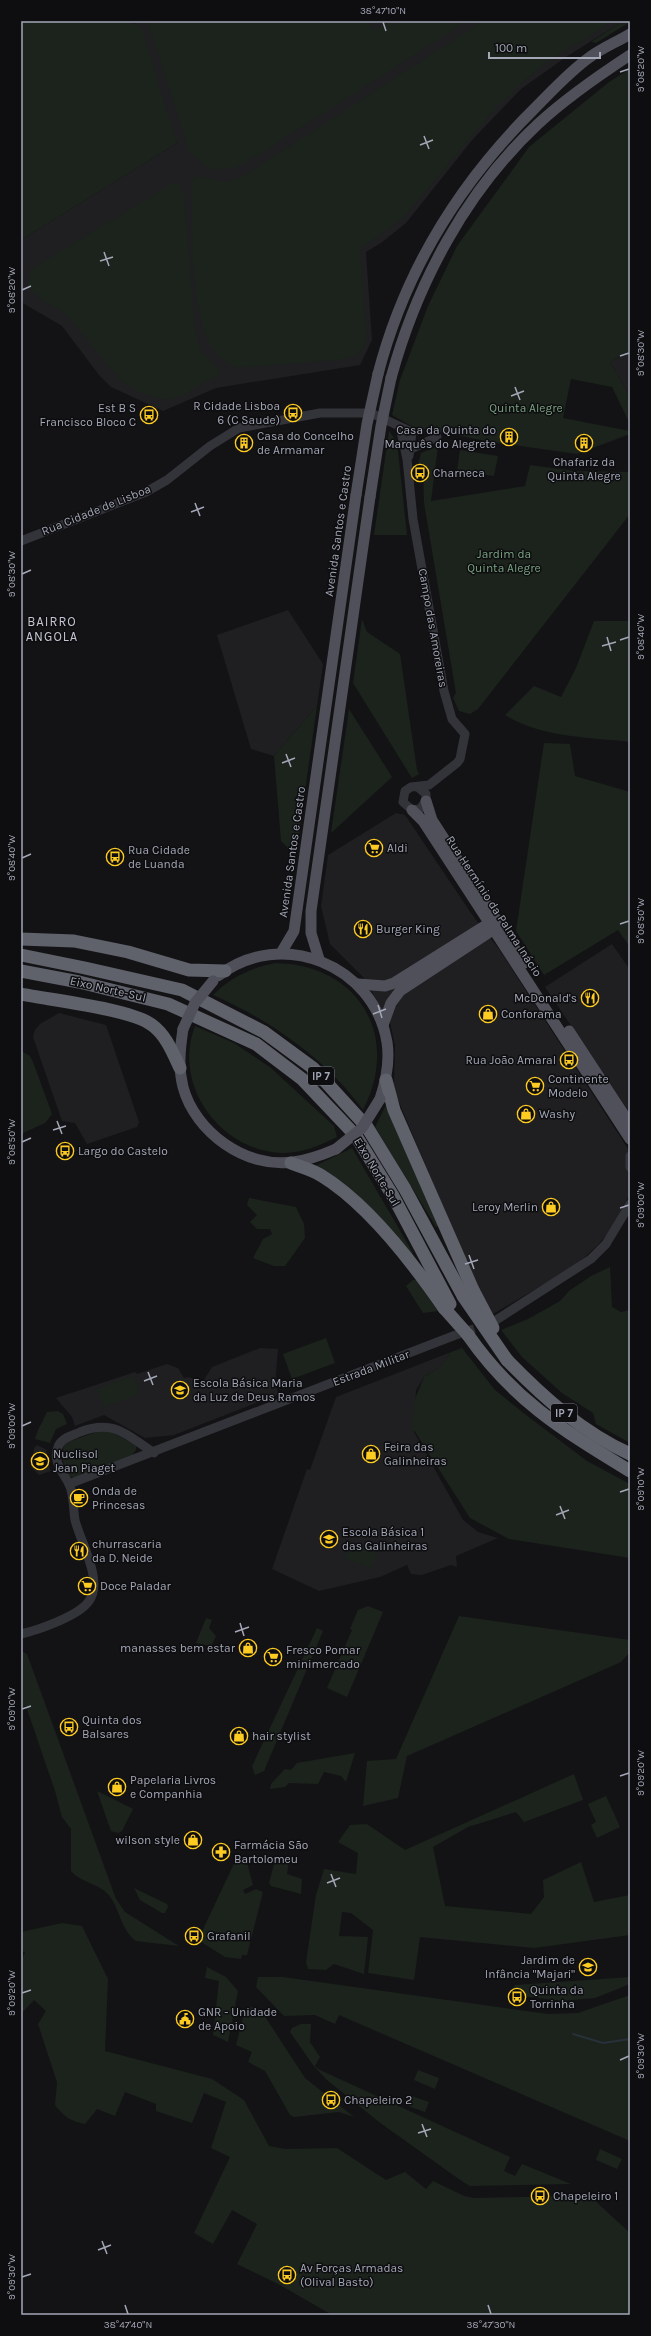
<svg xmlns="http://www.w3.org/2000/svg" width="651" height="2336" font-family="Karla,sans-serif">
	<style>
		.built { fill: #1f1f22 }
		.green { fill: #1b231c }
		.lines { fill: none; stroke-linecap: round; stroke-linejoin: round }
		.stream { stroke: #283039; stroke-width: 2 }
		.minor-tunnel { stroke: #303135; stroke-width: 9; stroke-dasharray: 9 4.5; stroke-linecap: butt }
		.minor { stroke: #33343a; stroke-width: 9 }
		.major { stroke: #4f5059; stroke-width: 11 }
		.highway { stroke: #5f616b; stroke-width: 13 }
		.major-bridge { stroke: #4f5059; stroke-width: 11 }
		.highway-bridge { stroke: #5f616b; stroke-width: 13 }
		.ticks { fill: none; stroke: #a3a7b6; stroke-width: 1.5 }
		.labels { text-anchor: middle; stroke-width: 3; stroke-linejoin: round; paint-order: stroke }
		.shield { fill: #0e0e10; stroke: #767984; stroke-width: 1 }
		.shield-label { font-size: 11px; font-weight: bold; fill: #a3a7b6 }
		.poi-label { font-size: 12px; fill: #a3a7b6; stroke: #0e0e10; text-anchor: start }
		.park-label { font-size: 12px; fill: #79a380; stroke: #0e0e10 }
		.street-label { font-size: 12px; fill: #a3a7b6; stroke: #0e0e10 }
		.neighbourhood-label { font-size: 13px; letter-spacing: 1px; fill: #c4c7d2; stroke: #0e0e10 }
		.neatline { fill: none; stroke: #a3a7b6; stroke-width: 1.5 }
		.ticks-label { font-size: 10px; text-anchor: middle; fill: #a3a7b6 }
	</style>
	<rect width="100%" height="100%" fill="#131315"/>
	<g class="built">
		<polygon points="130,21 623,21 566,57 521,89 473,139 406,223 381,243 366,252 372,340 360,365 216,388 163,411 111,387 99,375 62,326 21,302 21,274 23,273 21,270 21,240 177,143 135,23"/>
		<polygon points="630,351 630,396 610,362"/>
		<polygon points="288,610 323,664 317,706 274,756 251,749 217,635"/>
		<polygon points="396,813 405,815 473,916 499,949 630,1152 630,1194 608,1233 598,1245 575,1266 493,1314 475,1283 396,1095 394,1085 395,1046 390,1022 363,977 330,944 321,906 328,855"/>
		<polygon points="612,944 630,970 630,1113 545,987"/>
		<polygon points="59,1013 106,1025 139,1122 137,1127 87,1144 75,1123 62,1121 33,1037 35,1030 40,1024"/>
		<polygon points="260,1348 278,1349 275,1385 279,1394 174,1435 145,1438 104,1415 75,1426 72,1417 56,1398 135,1372 137,1374 167,1364 178,1368 184,1378 189,1377 202,1383 212,1367"/>
		<polygon points="451,1352 440,1367 424,1377 416,1390 414,1432 463,1520 478,1532 498,1538 456,1556 457,1567 451,1565 422,1575 411,1574 407,1565 380,1577 319,1591 272,1569 307,1469 310,1470 336,1397"/>
		<polygon points="37,1445 47,1450 46,1459 51,1471 39,1475 31,1467 34,1448"/>
	</g>
	<g class="green">
		<polygon points="21,21 130,21 141,27 177,143 21,240"/>
		<polygon points="148,21 367,21 373,31 390,21 467,21 250,160 234,168 215,170 206,167 189,151"/>
		<path d="M483,21H613L554,57L521,83L492,112L402,219L360,249L366,335C365,353 352,358 337,360L238,368C231,364 223,361 218,355C188,323 193,229 191,185L193,179L197,176L227,182L247,174Z"/>
		<polygon points="623,21 630,22 596,43 591,42"/>
		<polygon points="630,69 630,351 610,362 630,396 630,424 612,387 571,379 563,418 630,431 630,434 577,454 492,442 413,427 392,415 400,380 428,306 457,246 529,147 609,82"/>
		<polygon points="179,182 184,193 195,329 200,349 215,365 220,374 181,396 165,400 137,391 120,380 65,313 38,298 27,285 32,269 173,183"/>
		<polygon points="389,431 397,442 407,535 374,535"/>
		<polygon points="438,446 431,501 525,486 530,465 574,471 630,472 630,514 478,709 470,714 459,711 453,698 456,693 424,503 423,465 418,464 421,453"/>
		<polygon points="460,450 498,456 494,476 457,471"/>
		<polygon points="362,619 367,632 400,654 417,770 419,774 412,778 353,683"/>
		<path d="M594,621H630V742C588,737 542,738 505,715L534,686L561,697L576,668Z"/>
		<polygon points="317,706 296,856 281,841 274,756"/>
		<polygon points="349,709 392,777 331,833"/>
		<polygon points="544,743 570,744 575,776 630,792 630,947 618,930 544,975 516,931"/>
		<path d="M276,963C359,965 401,1036 363,1110C326,1059 270,1020 213,995C231,977 250,968 276,963Z"/>
		<path d="M195,1026L234,1043L271,1068L334,1126L337,1137C319,1146 302,1153 282,1153C220,1151 172,1085 195,1026Z"/>
		<polygon points="21,1051 30,1056 33,1062 52,1114 45,1123 21,1134"/>
		<polygon points="386,1105 439,1226 436,1227 375,1127"/>
		<polygon points="352,1148 413,1253 410,1255 315,1166"/>
		<polygon points="249,1198 296,1207 304,1224 305,1238 285,1266 274,1266 253,1258 263,1239 272,1234 270,1229 257,1229 250,1222 257,1215 247,1205"/>
		<polygon points="610,1267 612,1307 621,1312 630,1310 630,1443 596,1424 593,1413 562,1393 522,1357 501,1330 528,1319 560,1301 569,1291 591,1276"/>
		<polygon points="413,1280 417,1280 438,1311 423,1313 406,1286"/>
		<polygon points="326,1338 335,1363 292,1379 283,1354"/>
		<polygon points="462,1348 495,1390 526,1415 587,1461 630,1484 630,1558 509,1539 470,1518 412,1427 415,1399 424,1377 440,1367 451,1352"/>
		<polygon points="133,1376 140,1394 104,1407 97,1389"/>
		<polygon points="58,1411 63,1414 67,1424 56,1429 50,1443 35,1439 38,1430 47,1412"/>
		<path d="M107,1430L136,1445V1450L132,1455L74,1478L69,1476C63,1464 60,1456 65,1443L99,1431Z"/>
		<polygon points="350,1543 377,1553 372,1568 344,1558"/>
		<polygon points="368,1606 383,1612 347,1697 327,1688 352,1630 350,1629 358,1610"/>
		<polygon points="459,1616 630,1640 630,1652 621,1662 407,1756 398,1798 363,1806 367,1761 396,1759"/>
		<polygon points="206,1618 212,1620 209,1628 216,1636 211,1646 196,1643"/>
		<polygon points="317,1628 323,1631 264,1771 255,1775 252,1766"/>
		<path d="M21,1651L27,1654L116,1899L125,1912L179,1946L136,1941C120,1929 120,1908 108,1894C97,1883 80,1882 71,1871V1829L62,1817L55,1791L26,1706L21,1707Z"/>
		<polygon points="355,1753 346,1782 341,1776 324,1772 318,1784 289,1783 285,1787 270,1789 271,1784 285,1769 291,1770 297,1763"/>
		<polygon points="574,1774 583,1800 524,1822 516,1812 468,1827 433,1847 445,1906 531,1914 544,1897 543,1880 581,1862 594,1902 630,1895 630,1935 534,1948 420,1937 414,1980 368,1973 373,1930 351,1913 342,1912 339,1936 368,1937 364,1974 334,1964 326,1970 308,1969 306,1962 316,1895 324,1869 356,1874 358,1853 338,1842 350,1825 367,1824 405,1850"/>
		<polygon points="97,1791 133,1809 122,1831 118,1833 111,1831"/>
		<polygon points="606,1796 620,1827 597,1838 591,1825 596,1822 588,1804"/>
		<polygon points="238,1855 246,1859 253,1885 243,1890 245,1894 256,1889 263,1892 247,1955 242,1955 241,1959 225,1957 198,1940"/>
		<polygon points="276,1857 289,1860 287,1874 302,1879 301,1894 271,1886 269,1883"/>
		<polygon points="134,1888 167,1904 168,1907 165,1913 162,1913 140,1900"/>
		<path d="M62,1923L82,1926L108,1979L105,2051L212,2079L244,2100L269,2146L285,2149L337,2148L386,2180L405,2172L426,2189L433,2181L464,2196L474,2198L577,2196L592,2198L630,2233V2315H332L280,2285L237,2264L257,2224L232,2210L213,2244L194,2233L230,2157L211,2148L226,2102L204,2093L192,2123L156,2111V2104L125,2092L115,2116L97,2109L85,2124C72,2122 63,2116 55,2105L57,2082L38,2024L46,2011L34,2000L21,2014V1962L25,1952L21,1951V1932Z"/>
		<polygon points="207,1967 226,1977 238,1991 228,2042 213,2035 219,1981 205,1978"/>
		<polygon points="258,1977 283,1977 548,2014 578,2013 630,1995 630,2141 339,2015 335,2024 315,2015 284,2016 256,1987"/>
		<polygon points="630,1977 630,1984 595,1998 561,2001 509,1994 515,1985"/>
		<polygon points="252,2007 264,2015 305,2078 354,2117 339,2112 294,2117 290,2115 265,2071 248,2062 252,2052 236,2045 245,2010"/>
		<polygon points="301,2024 311,2024 310,2042 320,2057 315,2066 320,2070 510,2157 504,2171 515,2176 522,2164 571,2184 470,2186 463,2182 379,2122 327,2080 313,2065 290,2032 292,2028"/>
		<polygon points="418,2070 439,2078 435,2089 414,2080"/>
		<polygon points="409,2095 429,2102 425,2112 405,2105"/>
		<polygon points="600,2149 622,2159 617,2169 596,2160"/>
	</g>
	<g class="lines">
		<polyline class="stream" points="573,2034 603,2043 630,2039"/>
		<polyline class="minor-tunnel" points="453,1336 488,1324"/>
		<g class="minor">
			<polyline points="400,427 407,459 413,519 444,691 452,719 465,734 460,759 457,763 429,785 411,787 405,791 403,802 412,810 420,809 426,801 426,794 418,787"/>
			<polyline points="411,449 437,437"/>
			<polyline points="21,541 146,492 167,480 210,446 239,428 320,413 371,413 412,432 409,456"/>
			<polyline points="630,1156 630,1167"/>
			<polyline points="493,1322 591,1259 606,1244 630,1204"/>
			<polyline points="69,1484 453,1336"/>
			<path d="M21,1634C38,1630 79,1616 89,1601C104,1581 80,1541 75,1520C73,1508 74,1495 69,1484C63,1472 52,1461 58,1447C61,1438 71,1436 80,1432C113,1419 126,1434 154,1453"/>
		</g>
		<g class="major">
			<path d="M378,374C405,270 459,183 535,108C552,91 570,71 590,57C602,48 617,42 630,34"/>
			<path d="M391,378C417,283 466,191 538,124C566,98 598,76 630,55"/>
			<polyline points="426,801 432,820 524,963"/>
			<polyline points="412,810 423,821 630,1139"/>
			<polyline points="281,953 294,931 356,495"/>
			<polyline points="319,959 311,933 311,911 370,497"/>
			<path d="M218,976C281,927 374,965 387,1042C390,1062 386,1081 380,1099"/>
			<polyline points="358,984 385,986 394,983 496,919"/>
			<polyline points="383,1025 391,1003 400,991 499,926"/>
			<path d="M183,1029C180,1049 178,1067 183,1087C195,1132 246,1169 293,1162C309,1160 322,1155 336,1149"/>
			<polyline points="569,1031 630,1124"/>
		</g>
		<g class="highway">
			<polyline points="21,939 74,941 128,952 189,970 225,971"/>
			<polyline points="21,955 85,968 182,990 264,1032 313,1068 367,1127 405,1189 463,1296"/>
			<polyline points="21,971 79,982 168,1004 256,1044 302,1079 356,1136 393,1196 450,1304"/>
			<path d="M21,994C50,1000 131,1009 152,1025C166,1035 173,1053 180,1068"/>
			<polyline points="386,1080 394,1110 473,1290"/>
			<path d="M291,1163C301,1167 313,1170 322,1176C369,1205 413,1263 444,1308"/>
			<path d="M468,1335C514,1401 563,1430 630,1471"/>
			<path d="M507,1360C544,1398 582,1432 630,1454"/>
		</g>
		<g class="major-bridge">
			<polyline points="356,495 367,424 378,374"/>
			<polyline points="370,497 381,426 391,378"/>
			<polyline points="183,1029 195,1003 213,981"/>
			<polyline points="336,1149 362,1128 380,1099"/>
		</g>
		<g class="highway-bridge">
			<polyline points="473,1290 493,1328"/>
			<polyline points="463,1296 507,1360"/>
			<polyline points="444,1308 468,1335"/>
		</g>
	</g>
	<path class="ticks" d="M383,22L386,31M620,72L629,69M424,136L429,149M420,145L433,140M104,252L109,266M100,261L113,257M22,290L31,286M620,356L629,353M515,387L520,400M511,396L524,391M195,503L200,516M191,512L204,507M22,574L31,570M607,637L611,651M620,640L629,637M602,646L616,642M286,754L291,767M282,763L295,758M22,858L31,854M620,924L629,921M378,1005L382,1018M373,1014L386,1009M57,1121L62,1134M53,1130L66,1126M22,1142L31,1138M620,1208L629,1205M469,1255L474,1269M465,1264L478,1260M148,1372L153,1385M144,1381L157,1376M22,1426L31,1422M620,1492L629,1489M560,1506L565,1519M556,1515L569,1510M240,1623L244,1636M235,1632L249,1627M22,1709L31,1706M620,1776L629,1773M331,1874L336,1887M327,1883L340,1878M22,1993L31,1990M620,2060L629,2056M422,2124L427,2137M418,2133L431,2129M102,2241L107,2254M98,2250L111,2245M22,2277L31,2274M125,2305L128,2314M488,2305L491,2314"/>
	<defs>
		<symbol id="bus-ring" viewBox="-11 -11 22 22"><circle r="9.5" fill="#0e0e10" stroke="#fecb21" stroke-width="1.5"/><path d="M-5-6H5V4H4V6H2V4H-2V6H-4V4H-5ZM-3.5-4V0h7V-4ZM-3.5 1.2v1.5H-2V1.2ZM2 1.2v1.5H3.5V1.2Z" fill="#fecb21"/></symbol>
		<symbol id="building-ring" viewBox="-11 -11 22 22"><circle r="9.5" fill="#0e0e10" stroke="#fecb21" stroke-width="1.5"/><path d="M-4-6H4V6H1V3H-1V6H-4ZM-2.5-4.3h1.7v1.8h-1.7ZM.8-4.3h1.7v1.8H.8ZM-2.5-1h1.7V.8h-1.7ZM.8-1h1.7V.8H.8Z" fill="#fecb21"/></symbol>
		<symbol id="supermarket-ring" viewBox="-11 -11 22 22"><circle r="9.5" fill="#0e0e10" stroke="#fecb21" stroke-width="1.5"/><path d="M-6-5.5h2.5l.6 2H6L4.5 2H-2.5L-4.4-4H-6ZM-1.5 3.2a1.3 1.3 0 1 0 .1 0ZM3 3.2a1.3 1.3 0 1 0 .1 0Z" fill="#fecb21"/></symbol>
		<symbol id="restaurant-ring" viewBox="-11 -11 22 22"><circle r="9.5" fill="#0e0e10" stroke="#fecb21" stroke-width="1.5"/><path d="M-5-6h1v4h1v-4h1v4h1v-4h1v5L-1.5 .5V6h-2V.5L-5-1ZM5-6V6H3V1.5H1.5Q1.5-4 5-6Z" fill="#fecb21"/></symbol>
		<symbol id="shop-ring" viewBox="-11 -11 22 22"><circle r="9.5" fill="#0e0e10" stroke="#fecb21" stroke-width="1.5"/><path d="M-5-2.5h2.3a2.7 3.5 0 0 1 5.4 0H5L5.5 6h-11ZM-1.5-2.5h3a1.5 2.3 0 0 0-3 0Z" fill="#fecb21"/></symbol>
		<symbol id="school-ring" viewBox="-11 -11 22 22"><circle r="9.5" fill="#0e0e10" stroke="#fecb21" stroke-width="1.5"/><path d="M0-5L7-2L0 1L-7-2ZM-4 1L0 2.5L4 1V4Q0 6-4 4Z" fill="#fecb21"/></symbol>
		<symbol id="cafe-ring" viewBox="-11 -11 22 22"><circle r="9.5" fill="#0e0e10" stroke="#fecb21" stroke-width="1.5"/><path d="M-5.5-4.5H6V0H3Q3 3.5 0 3.5H-2.5Q-5.5 3.5-5.5 0ZM3-3.2v2h1.7v-2ZM-6 4.5H4V6H-6Z" fill="#fecb21"/></symbol>
		<symbol id="pharmacy-ring" viewBox="-11 -11 22 22"><circle r="9.5" fill="#0e0e10" stroke="#fecb21" stroke-width="1.5"/><path d="M-2-6h4v4h4v4h-4v4h-4v-4h-4v-4h4Z" fill="#fecb21"/></symbol>
		<symbol id="civic-ring" viewBox="-11 -11 22 22"><circle r="9.5" fill="#0e0e10" stroke="#fecb21" stroke-width="1.5"/><path d="M-.6-6.5H3V-4.5H.6V-3L4-1V1h2V6H-6V1h2V-1L-.6-3ZM-1.2 2.5V6h2.4V2.5Z" fill="#fecb21"/></symbol>
	</defs>
	<g fill-rule="evenodd">
		<use href="#bus-ring" x="283" y="403" width="20" height="20"/>
		<use href="#bus-ring" x="139" y="405" width="20" height="20"/>
		<use href="#building-ring" x="499" y="427" width="20" height="20"/>
		<use href="#building-ring" x="234" y="433" width="20" height="20"/>
		<use href="#building-ring" x="574" y="433" width="20" height="20"/>
		<use href="#bus-ring" x="410" y="463" width="20" height="20"/>
		<use href="#supermarket-ring" x="364" y="838" width="20" height="20"/>
		<use href="#bus-ring" x="105" y="847" width="20" height="20"/>
		<use href="#restaurant-ring" x="353" y="919" width="20" height="20"/>
		<use href="#restaurant-ring" x="580" y="988" width="20" height="20"/>
		<use href="#shop-ring" x="478" y="1004" width="20" height="20"/>
		<use href="#bus-ring" x="559" y="1050" width="20" height="20"/>
		<use href="#supermarket-ring" x="525" y="1076" width="20" height="20"/>
		<use href="#shop-ring" x="516" y="1104" width="20" height="20"/>
		<use href="#bus-ring" x="55" y="1141" width="20" height="20"/>
		<use href="#shop-ring" x="541" y="1197" width="20" height="20"/>
		<use href="#school-ring" x="170" y="1380" width="20" height="20"/>
		<use href="#shop-ring" x="361" y="1444" width="20" height="20"/>
		<use href="#school-ring" x="30" y="1451" width="20" height="20"/>
		<use href="#cafe-ring" x="69" y="1488" width="20" height="20"/>
		<use href="#school-ring" x="319" y="1529" width="20" height="20"/>
		<use href="#restaurant-ring" x="69" y="1541" width="20" height="20"/>
		<use href="#supermarket-ring" x="77" y="1576" width="20" height="20"/>
		<use href="#shop-ring" x="238" y="1638" width="20" height="20"/>
		<use href="#supermarket-ring" x="263" y="1647" width="20" height="20"/>
		<use href="#bus-ring" x="59" y="1717" width="20" height="20"/>
		<use href="#shop-ring" x="229" y="1726" width="20" height="20"/>
		<use href="#shop-ring" x="107" y="1777" width="20" height="20"/>
		<use href="#shop-ring" x="183" y="1830" width="20" height="20"/>
		<use href="#pharmacy-ring" x="211" y="1842" width="20" height="20"/>
		<use href="#bus-ring" x="184" y="1926" width="20" height="20"/>
		<use href="#school-ring" x="578" y="1957" width="20" height="20"/>
		<use href="#bus-ring" x="507" y="1987" width="20" height="20"/>
		<use href="#civic-ring" x="175" y="2009" width="20" height="20"/>
		<use href="#bus-ring" x="321" y="2090" width="20" height="20"/>
		<use href="#bus-ring" x="530" y="2186" width="20" height="20"/>
		<use href="#bus-ring" x="277" y="2265" width="20" height="20"/>
	</g>
	<g class="labels">
		<g class="shield">
			<rect x="308" y="1067" width="26" height="18" rx="3"/>
			<rect x="551" y="1404" width="26" height="18" rx="3"/>
		</g>
		<g class="shield-label">
			<text x="321" y="1080">IP 7</text>
			<text x="564" y="1417">IP 7</text>
		</g>
		<g class="poi-label">
			<text x="280" y="410" text-anchor="end">R Cidade Lisboa<tspan x="280" dy="14">6 (C Saude)</tspan></text>
			<text x="136" y="412" text-anchor="end">Est B S<tspan x="136" dy="14">Francisco Bloco C</tspan></text>
			<text x="496" y="434" text-anchor="end">Casa da Quinta do<tspan x="496" dy="14">Marquês do Alegrete</tspan></text>
			<text x="257" y="440">Casa do Concelho<tspan x="257" dy="14">de Armamar</tspan></text>
			<text x="584" y="466" text-anchor="middle">Chafariz da<tspan x="584" dy="14">Quinta Alegre</tspan></text>
			<text x="433" y="477">Charneca</text>
			<text x="387" y="852">Aldi</text>
			<text x="128" y="854">Rua Cidade<tspan x="128" dy="14">de Luanda</tspan></text>
			<text x="376" y="933">Burger King</text>
			<text x="577" y="1002" text-anchor="end">McDonald's</text>
			<text x="501" y="1018">Conforama</text>
			<text x="556" y="1064" text-anchor="end">Rua João Amaral</text>
			<text x="548" y="1083">Continente<tspan x="548" dy="14">Modelo</tspan></text>
			<text x="539" y="1118">Washy</text>
			<text x="78" y="1155">Largo do Castelo</text>
			<text x="538" y="1211" text-anchor="end">Leroy Merlin</text>
			<text x="193" y="1387">Escola Básica Maria<tspan x="193" dy="14">da Luz de Deus Ramos</tspan></text>
			<text x="384" y="1451">Feira das<tspan x="384" dy="14">Galinheiras</tspan></text>
			<text x="53" y="1458">Nuclisol<tspan x="53" dy="14">Jean Piaget</tspan></text>
			<text x="92" y="1495">Onda de<tspan x="92" dy="14">Princesas</tspan></text>
			<text x="342" y="1536">Escola Básica 1<tspan x="342" dy="14">das Galinheiras</tspan></text>
			<text x="92" y="1548">churrascaria<tspan x="92" dy="14">da D. Neide</tspan></text>
			<text x="100" y="1590">Doce Paladar</text>
			<text x="235" y="1652" text-anchor="end">manasses bem estar</text>
			<text x="286" y="1654">Fresco Pomar<tspan x="286" dy="14">minimercado</tspan></text>
			<text x="82" y="1724">Quinta dos<tspan x="82" dy="14">Balsares</tspan></text>
			<text x="252" y="1740">hair stylist</text>
			<text x="130" y="1784">Papelaria Livros<tspan x="130" dy="14">e Companhia</tspan></text>
			<text x="180" y="1844" text-anchor="end">wilson style</text>
			<text x="234" y="1849">Farmácia São<tspan x="234" dy="14">Bartolomeu</tspan></text>
			<text x="207" y="1940">Grafanil</text>
			<text x="575" y="1964" text-anchor="end">Jardim de<tspan x="575" dy="14">Infância "Majari"</tspan></text>
			<text x="530" y="1994">Quinta da<tspan x="530" dy="14">Torrinha</tspan></text>
			<text x="198" y="2016">GNR - Unidade<tspan x="198" dy="14">de Apoio</tspan></text>
			<text x="344" y="2104">Chapeleiro 2</text>
			<text x="553" y="2200">Chapeleiro 1</text>
			<text x="300" y="2272">Av Forças Armadas<tspan x="300" dy="14">(Olival Basto)</tspan></text>
		</g>
		<g class="park-label">
			<text x="526" y="412">Quinta Alegre</text>
			<text x="504" y="558">Jardim da<tspan x="504" dy="14">Quinta Alegre</tspan></text>
		</g>
		<g class="street-label">
			<text transform="translate(96 510) rotate(-22)" y="4">Rua Cidade de Lisboa</text>
			<text transform="translate(338 531) rotate(-82)" y="4">Avenida Santos e Castro</text>
			<text transform="translate(433 628) rotate(80)" y="4">Campo das Amoreiras</text>
			<text transform="translate(292 852) rotate(-82)" y="4">Avenida Santos e Castro</text>
			<text transform="translate(494 906) rotate(57)" y="4">Rua Hermínio da Palma Inácio</text>
			<text transform="translate(108 989) rotate(13)" y="4">Eixo Norte-Sul</text>
			<text transform="translate(377 1172) rotate(59)" y="4">Eixo Norte-Sul</text>
			<text transform="translate(371 1368) rotate(-21)" y="4">Estrada Militar</text>
		</g>
		<g class="neighbourhood-label">
			<text x="52" y="626">BAIRRO<tspan x="52" dy="15">ANGOLA</tspan></text>
		</g>
	</g>
	<rect width="651" height="2336" fill="none" stroke="#0e0e10" stroke-width="44"/>
	<path d="M489 52v6h111v-6" fill="none" stroke="#a3a7b6" stroke-width="2"/>
	<text x="495" y="52" font-size="12" fill="#a3a7b6" stroke="#0e0e10" stroke-width="3" paint-order="stroke">100 m</text>
	<rect x="22" y="22" width="607" height="2292" class="neatline"/>
	<g class="ticks-label">
		<text x="383" y="14">38°47'10"N</text>
		<text transform="translate(640 69) rotate(-90)" y="4">9°08'20"W</text>
		<text transform="translate(11 290) rotate(-90)" y="4">9°08'20"W</text>
		<text transform="translate(640 353) rotate(-90)" y="4">9°08'30"W</text>
		<text transform="translate(11 574) rotate(-90)" y="4">9°08'30"W</text>
		<text transform="translate(640 637) rotate(-90)" y="4">9°08'40"W</text>
		<text transform="translate(11 858) rotate(-90)" y="4">9°08'40"W</text>
		<text transform="translate(640 921) rotate(-90)" y="4">9°08'50"W</text>
		<text transform="translate(11 1142) rotate(-90)" y="4">9°08'50"W</text>
		<text transform="translate(640 1205) rotate(-90)" y="4">9°09'00"W</text>
		<text transform="translate(11 1426) rotate(-90)" y="4">9°09'00"W</text>
		<text transform="translate(640 1489) rotate(-90)" y="4">9°09'10"W</text>
		<text transform="translate(11 1709) rotate(-90)" y="4">9°09'10"W</text>
		<text transform="translate(640 1773) rotate(-90)" y="4">9°09'20"W</text>
		<text transform="translate(11 1993) rotate(-90)" y="4">9°09'20"W</text>
		<text transform="translate(640 2056) rotate(-90)" y="4">9°09'30"W</text>
		<text transform="translate(11 2277) rotate(-90)" y="4">9°09'30"W</text>
		<text x="128" y="2328">38°47'40"N</text>
		<text x="491" y="2328">38°47'30"N</text>
	</g>
</svg>
